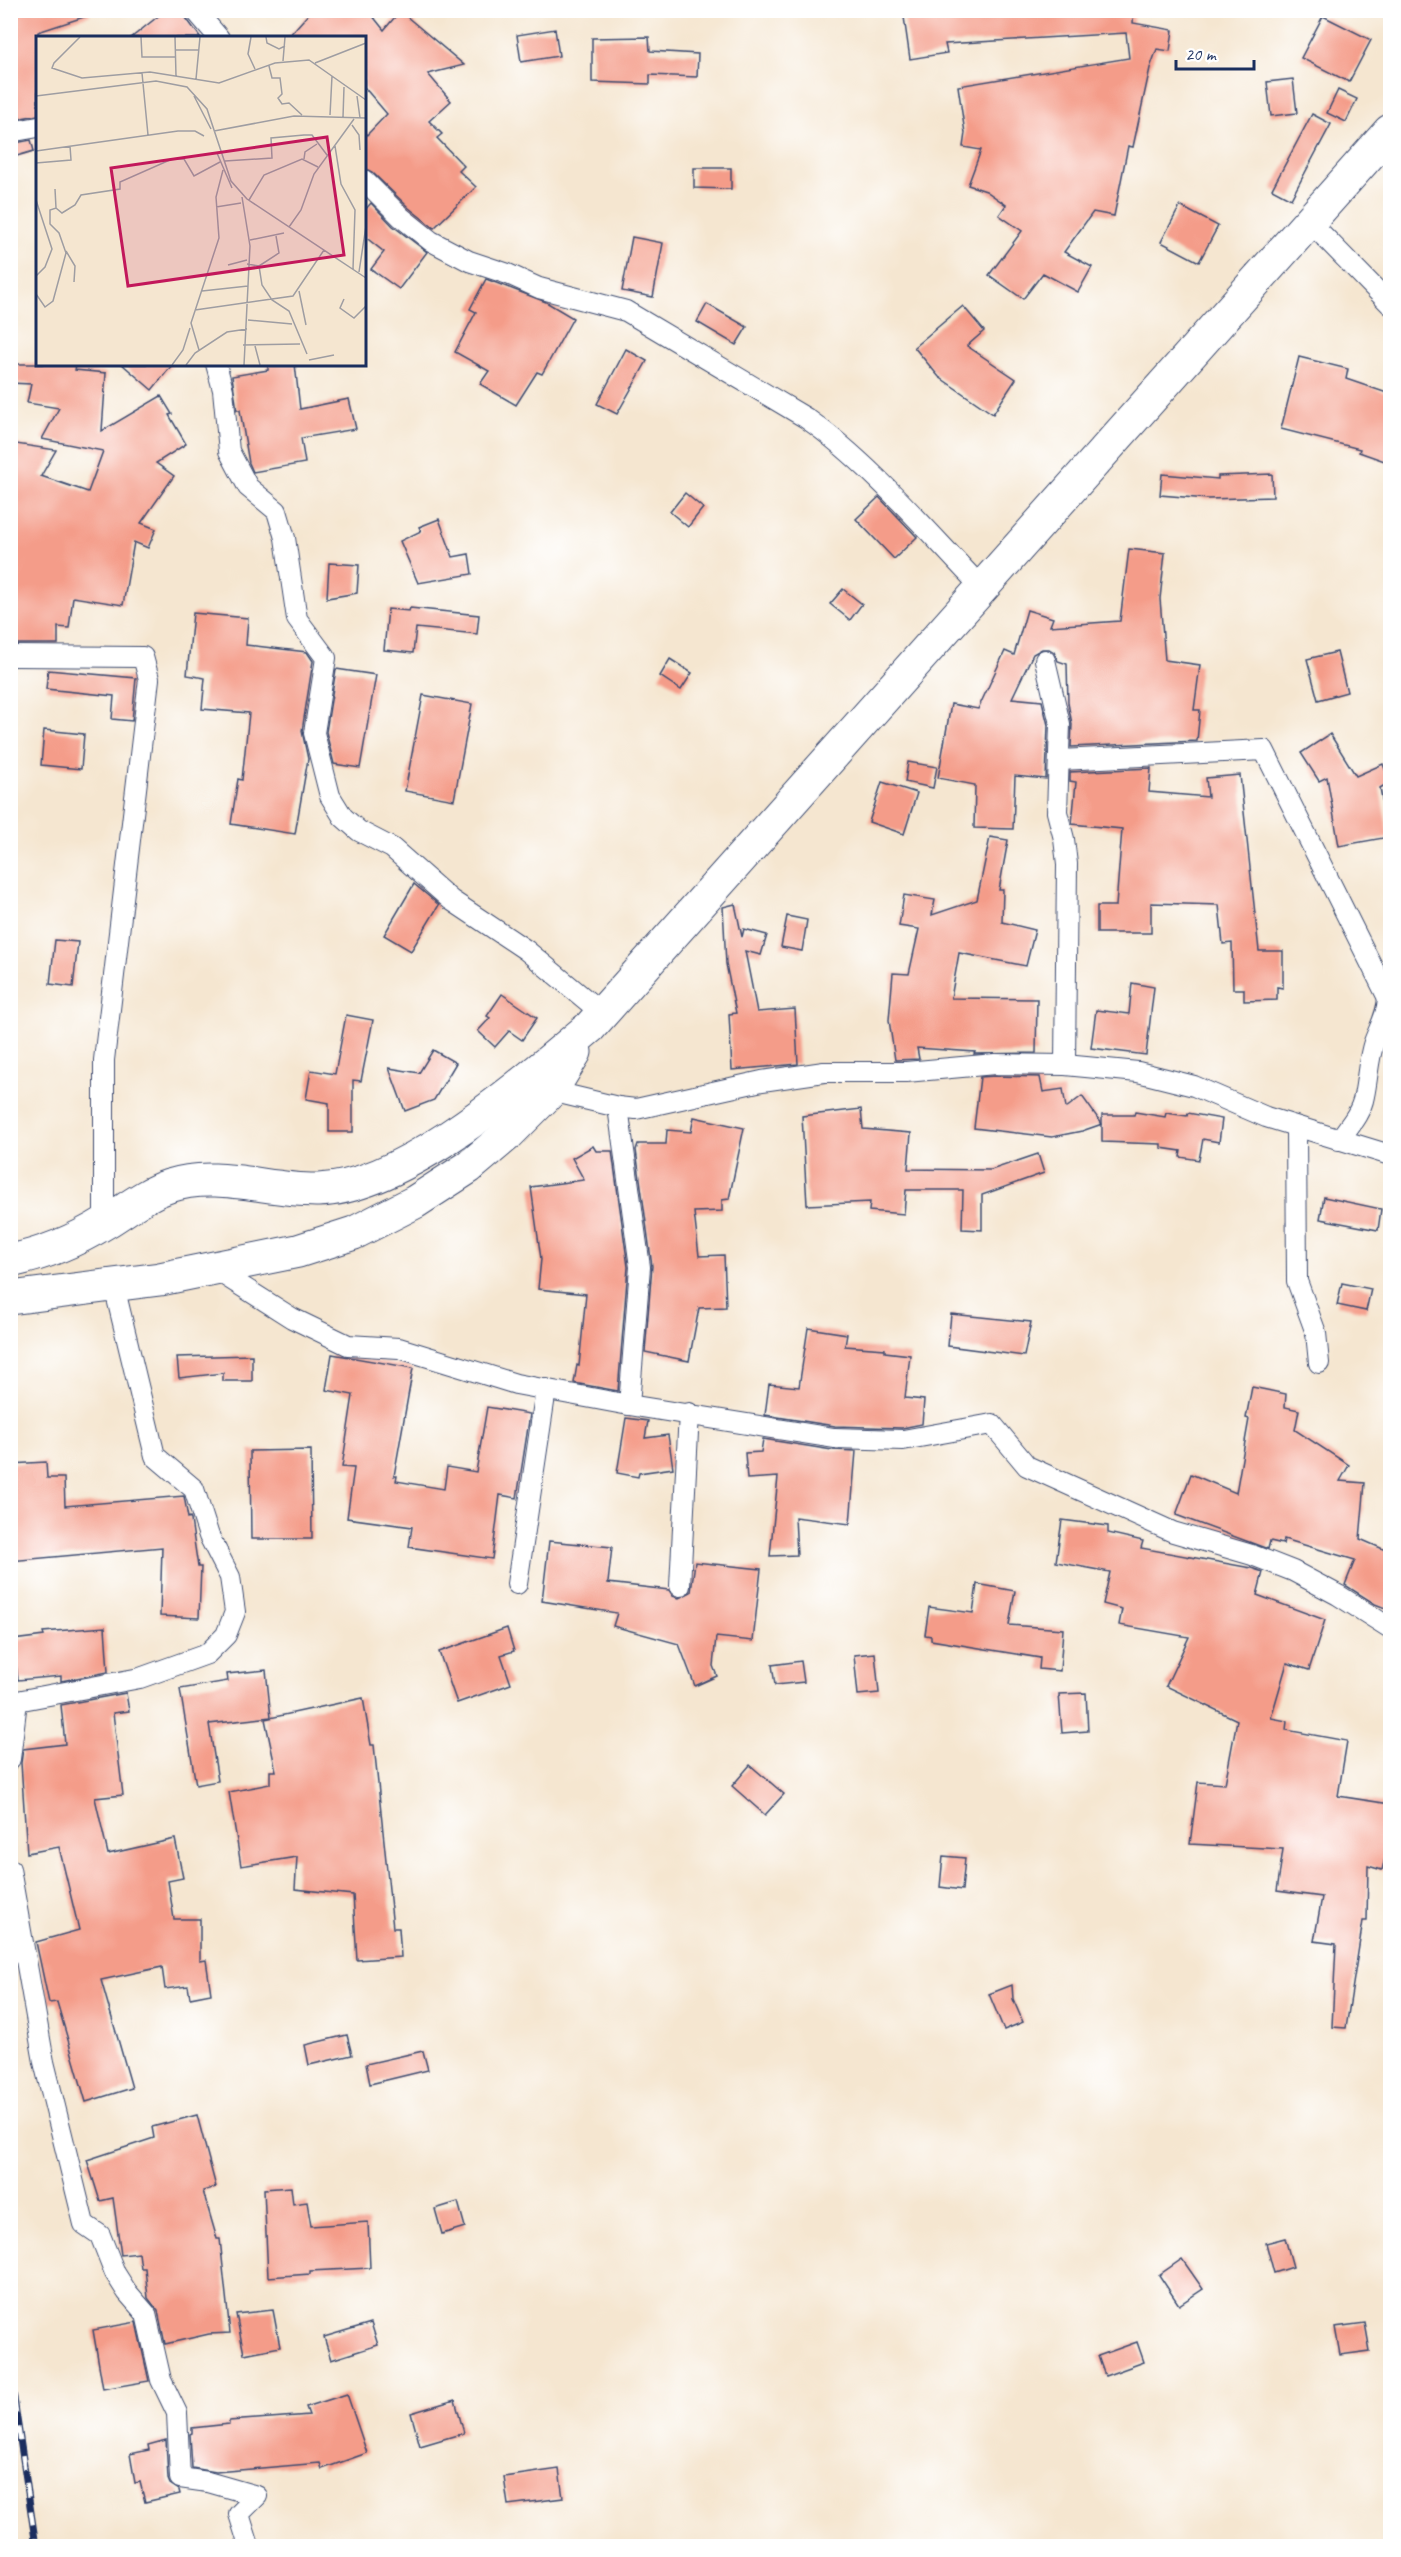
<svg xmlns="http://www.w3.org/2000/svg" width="1401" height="2557" font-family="Caveat,sans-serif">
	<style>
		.building { fill: #f49c89 }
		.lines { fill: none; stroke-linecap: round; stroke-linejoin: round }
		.minor-casing { stroke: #3c4a6f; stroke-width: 22 }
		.trunk-casing { stroke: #3c4a6f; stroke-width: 35 }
		.minor { stroke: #fff; stroke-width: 20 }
		.trunk { stroke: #fff; stroke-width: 33 }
		.rail-casing { stroke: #1b2f5e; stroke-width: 7 }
		.rail { stroke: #fff; stroke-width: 4.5; stroke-dasharray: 14; stroke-linecap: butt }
		.inset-road { fill: none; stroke: #9e9da2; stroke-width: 1.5 }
		.view { fill: #c2185b; fill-opacity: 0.15; stroke: #c2185b; stroke-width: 3 }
		.inset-edge { fill: none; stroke: #1b2f5e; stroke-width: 3 }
	</style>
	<rect width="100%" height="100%" fill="#fff"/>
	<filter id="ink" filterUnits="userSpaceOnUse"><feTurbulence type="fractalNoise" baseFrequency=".0167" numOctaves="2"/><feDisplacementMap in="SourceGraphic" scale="12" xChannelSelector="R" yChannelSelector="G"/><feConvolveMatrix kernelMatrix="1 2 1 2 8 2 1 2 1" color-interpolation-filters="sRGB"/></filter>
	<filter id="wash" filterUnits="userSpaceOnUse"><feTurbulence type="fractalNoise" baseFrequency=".008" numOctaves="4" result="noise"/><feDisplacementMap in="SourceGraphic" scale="24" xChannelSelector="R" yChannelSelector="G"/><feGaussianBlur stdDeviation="1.35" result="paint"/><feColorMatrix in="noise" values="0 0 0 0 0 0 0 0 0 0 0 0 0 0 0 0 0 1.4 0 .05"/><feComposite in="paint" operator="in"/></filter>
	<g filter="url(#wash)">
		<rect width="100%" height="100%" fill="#f5e6d0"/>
		<g id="blocks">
			<g class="building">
				<polygon points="10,10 89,10 90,15 38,32 38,115 10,120"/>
				<polygon points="166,10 180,10 201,38 131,38"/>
				<polygon points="312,10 368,10 384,30 400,11 464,65 428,74 451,101 429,121 442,134 437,138 464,166 459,171 476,187 434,228 409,208 372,172 364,168 364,138 387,114 364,87 364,38 287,38"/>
				<polygon points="903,10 1134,10 1133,23 1173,30 1170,51 1157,49 1150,68 1133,147 1128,146 1114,216 1093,212 1064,252 1092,267 1078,292 1043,273 1023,299 989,275 1022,231 999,215 1006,205 986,191 968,185 981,150 963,147 965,133 958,86 1129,58 1126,33 945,44 947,53 910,59"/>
				<polygon points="1323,16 1371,40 1349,82 1301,58"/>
				<polygon points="555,29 559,56 521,62 517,35"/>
				<polygon points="649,37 650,51 698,54 697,77 650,75 650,84 592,82 592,38"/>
				<polygon points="1293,79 1297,113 1271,116 1267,82"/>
				<polygon points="1338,90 1357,99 1346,122 1327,113"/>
				<polygon points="1312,114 1331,124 1291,199 1272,189"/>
				<polygon points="31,140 34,151 10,158 10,144"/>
				<polygon points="694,168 731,168 731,189 694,188"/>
				<polygon points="371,203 393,226 427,252 399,289 371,269 384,252 364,236 364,211"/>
				<polygon points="1180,206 1218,226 1199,262 1161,242"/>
				<polygon points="632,237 663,243 653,297 622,291"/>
				<polygon points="486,279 546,302 573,318 542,374 537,372 516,405 480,384 489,371 455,352 476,312 470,309"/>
				<polygon points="707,304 747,327 736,345 697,322"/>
				<polygon points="963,306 984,331 967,346 1016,379 993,414 939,377 914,347"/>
				<polygon points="626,349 647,361 617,414 597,404"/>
				<polygon points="1299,357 1348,369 1346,379 1390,394 1390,463 1359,452 1360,449 1281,429"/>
				<polygon points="10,364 76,364 75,370 106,373 102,431 161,396 172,414 169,415 186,444 156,463 174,476 141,523 156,529 148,548 134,542 123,605 73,597 69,628 58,627 58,644 10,644 10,443 56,450 41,476 88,492 103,451 42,439 59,408 27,403 31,384 10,383"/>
				<polygon points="122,364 173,364 152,390"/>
				<polygon points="268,364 295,364 300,409 349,399 356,429 301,438 305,463 253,472 249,463 240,410 237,410 232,376 268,370"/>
				<polygon points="1162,474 1218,479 1218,476 1272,474 1273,497 1208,499 1160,495"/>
				<polygon points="685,493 703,508 688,527 670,512"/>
				<polygon points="879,497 917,537 894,559 856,519"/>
				<polygon points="439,519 453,557 469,554 472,574 418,583 400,541 421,531 419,527"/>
				<polygon points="1129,549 1165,553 1160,599 1165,660 1200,665 1194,710 1200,710 1197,741 1071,747 1072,724 1068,703 1067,664 1058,661 1054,652 1049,649 1042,649 1033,654 1012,698 1042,701 1048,725 1046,779 1015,776 1013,829 974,828 975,785 938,778 951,704 978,709 1005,651 1014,655 1027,610 1053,618 1050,626 1120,621"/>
				<polygon points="329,563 359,565 357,593 327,598"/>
				<polygon points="843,589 862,604 850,620 830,604"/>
				<polygon points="410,608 479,615 477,634 416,628 413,653 384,650 388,609 409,611"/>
				<polygon points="193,613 248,618 246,645 307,652 313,661 302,731 308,759 295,834 231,824 238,779 242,780 249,713 202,709 205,678 187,675"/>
				<polygon points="1337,652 1347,692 1318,700 1307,659"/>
				<polygon points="670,659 692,673 681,690 660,676"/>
				<polygon points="336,669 376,675 360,768 334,764 326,732"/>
				<polygon points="48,670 136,678 132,721 112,719 114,696 46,689"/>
				<polygon points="423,695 472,704 454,800 405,791"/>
				<polygon points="44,730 84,734 81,769 41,765"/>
				<polygon points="1330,734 1356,776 1383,764 1390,782 1380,788 1389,837 1339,846 1327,777 1319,781 1301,753"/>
				<polygon points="908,762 937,767 933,788 905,782"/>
				<polygon points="1151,768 1149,792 1208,797 1206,778 1240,775 1259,951 1283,951 1283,988 1277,987 1277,1000 1244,1001 1244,989 1233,989 1232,943 1223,944 1219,905 1151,903 1151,933 1097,933 1097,906 1116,906 1122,829 1072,824 1076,782 1070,781 1070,772"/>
				<polygon points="882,782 917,793 904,834 869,822"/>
				<polygon points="990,837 1008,840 999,890 1003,890 1002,922 1035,930 1026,966 959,953 951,998 1037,999 1036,1053 974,1054 975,1052 917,1048 919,1059 895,1060 889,1020 893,973 909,974 919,929 899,926 904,895 935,900 932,915 977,900"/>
				<polygon points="414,884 439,905 411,951 384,935"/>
				<polygon points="735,904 742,937 744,929 767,935 761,955 745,951 757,1012 795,1009 798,1064 732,1070 729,1014 736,1013 726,964 723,907"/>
				<polygon points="787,916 807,920 802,951 781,947"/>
				<polygon points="55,940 78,942 73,987 50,984"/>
				<polygon points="1132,983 1154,987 1146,1055 1091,1048 1096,1010 1129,1014"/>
				<polygon points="502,994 537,1018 522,1040 509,1031 495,1047 478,1031 490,1018 487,1016"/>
				<polygon points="346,1015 373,1020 361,1081 353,1080 353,1132 329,1132 329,1103 306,1099 311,1070 335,1074"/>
				<polygon points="433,1050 456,1063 434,1100 405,1111 389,1068 419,1073"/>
				<polygon points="995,1076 1040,1077 1043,1092 1063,1089 1066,1108 1082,1096 1102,1124 1082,1131 1052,1137 974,1128 980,1077"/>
				<polygon points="861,1109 863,1129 911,1133 908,1169 991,1170 1038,1154 1044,1173 982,1195 982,1230 962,1229 963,1190 906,1190 904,1214 869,1211 870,1202 807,1205 802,1116"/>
				<polygon points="1135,1112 1165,1117 1166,1113 1187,1116 1188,1113 1222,1119 1219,1142 1203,1139 1199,1160 1180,1157 1181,1151 1161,1148 1161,1144 1102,1142 1102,1115 1134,1115"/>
				<polygon points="694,1117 744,1128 729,1199 722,1200 722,1211 694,1212 699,1256 724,1255 726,1307 699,1308 689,1361 645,1352 652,1266 636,1150 638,1144 666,1144 667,1130 691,1132"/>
				<polygon points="593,1146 596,1151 612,1151 628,1267 618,1391 574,1383 577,1365 579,1366 586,1294 538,1289 541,1259 531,1187 584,1180 572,1158"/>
				<polygon points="1324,1197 1381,1209 1378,1230 1320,1219"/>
				<polygon points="1342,1283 1371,1289 1366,1311 1337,1305"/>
				<polygon points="951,1314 1031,1322 1024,1356 948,1346"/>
				<polygon points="808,1328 847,1334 845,1346 885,1349 885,1352 910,1355 905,1398 924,1400 922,1424 902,1428 835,1426 765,1415 769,1384 799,1387"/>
				<polygon points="332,1354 413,1368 394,1476 397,1476 396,1481 444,1489 447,1467 476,1472 487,1407 530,1414 517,1498 500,1495 492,1559 409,1547 412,1527 347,1518 354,1468 342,1467 353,1395 326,1390"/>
				<polygon points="252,1355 252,1381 223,1381 223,1373 179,1378 177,1357"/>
				<polygon points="1252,1387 1286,1394 1285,1407 1299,1410 1295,1430 1349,1465 1340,1481 1365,1483 1360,1539 1390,1552 1390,1610 1375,1604 1345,1585 1355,1560 1284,1539 1283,1544 1270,1541 1268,1549 1176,1515 1191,1474 1236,1493 1249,1419 1246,1418"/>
				<polygon points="626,1418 648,1421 645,1438 668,1435 673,1468 639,1473 638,1477 617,1473"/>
				<polygon points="763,1439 832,1450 856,1451 850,1524 795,1517 797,1555 770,1556 778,1477 747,1479 745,1453 761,1452"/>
				<polygon points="311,1450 312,1539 251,1539 250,1451"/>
				<polygon points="46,1462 47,1478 64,1478 65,1506 184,1496 188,1518 190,1517 191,1520 198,1567 201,1567 199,1618 160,1616 162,1547 10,1561 10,1464"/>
				<polygon points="1062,1520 1108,1526 1108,1533 1143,1541 1141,1548 1251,1568 1263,1572 1257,1595 1325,1620 1309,1670 1287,1663 1271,1718 1287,1721 1286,1730 1347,1741 1338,1796 1390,1804 1390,1839 1382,1870 1368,1866 1367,1921 1363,1921 1346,2028 1332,2027 1336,1944 1314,1941 1322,1897 1277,1891 1283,1849 1190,1844 1198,1782 1225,1784 1237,1720 1166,1686 1189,1637 1119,1625 1122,1609 1103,1604 1110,1572 1056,1562"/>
				<polygon points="549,1541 612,1547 608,1583 669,1590 673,1596 679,1598 691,1592 695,1562 761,1569 753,1641 716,1637 713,1666 717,1676 695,1686 679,1644 613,1626 617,1613 542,1601"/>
				<polygon points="977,1584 1015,1591 1009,1625 1063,1629 1060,1671 1039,1669 1040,1658 931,1640 931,1636 925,1635 929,1607 973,1613"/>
				<polygon points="105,1627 108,1672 61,1681 61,1676 18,1680 13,1640 44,1636 43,1632"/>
				<polygon points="507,1628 514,1651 501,1655 511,1684 457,1703 439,1652"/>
				<polygon points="875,1653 879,1693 858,1695 854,1655"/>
				<polygon points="801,1661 804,1682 775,1685 772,1665"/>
				<polygon points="266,1670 271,1717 209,1724 218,1781 196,1785 180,1689 228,1681 227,1674"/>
				<polygon points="126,1693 129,1711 113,1713 123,1795 95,1798 108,1854 175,1839 183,1878 168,1881 174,1919 200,1919 200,1961 206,1960 211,1994 190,1998 188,1986 165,1989 162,1967 101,1980 132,2088 86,2102 57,2002 49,2003 36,1942 79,1930 59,1847 27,1853 21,1763 23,1749 65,1744 61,1705"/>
				<polygon points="1086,1693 1088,1731 1062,1733 1059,1694"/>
				<polygon points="363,1698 371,1745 374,1745 393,1928 399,1928 401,1957 357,1960 353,1895 295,1889 297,1857 241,1866 229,1792 270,1784 270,1771 276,1771 265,1719"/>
				<polygon points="750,1765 784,1794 765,1815 732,1786"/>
				<polygon points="943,1856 965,1858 962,1890 940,1887"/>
				<polygon points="1012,1985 1013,1999 1023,2022 1004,2030 989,1994"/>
				<polygon points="347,2035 352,2055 309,2065 305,2045"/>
				<polygon points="423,2051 428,2070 370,2084 366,2064"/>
				<polygon points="197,2115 216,2187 203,2191 217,2239 220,2239 230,2333 209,2334 165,2344 158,2311 148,2298 145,2268 141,2268 139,2253 121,2255 113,2198 100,2201 87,2160 154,2138 152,2127"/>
				<polygon points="291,2187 293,2204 307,2202 311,2226 368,2222 370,2268 310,2271 310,2274 268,2277 264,2189"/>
				<polygon points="458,2202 465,2227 442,2234 435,2209"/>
				<polygon points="1285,2238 1293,2267 1274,2273 1266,2243"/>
				<polygon points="1182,2259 1203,2289 1179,2305 1159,2275"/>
				<polygon points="273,2310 280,2347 244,2354 236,2314"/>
				<polygon points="136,2322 149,2381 103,2389 93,2330"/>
				<polygon points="371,2323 378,2345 331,2360 324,2337"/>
				<polygon points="1365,2323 1370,2351 1340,2355 1335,2327"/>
				<polygon points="1137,2342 1144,2362 1105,2376 1098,2356"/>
				<polygon points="347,2394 367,2453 322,2469 320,2463 216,2472 192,2468 190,2434 192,2433 192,2428 229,2424 229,2421 309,2415 306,2407"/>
				<polygon points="455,2400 464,2433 420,2446 411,2413"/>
				<polygon points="166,2440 168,2479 170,2484 179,2490 180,2494 145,2502 140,2482 135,2483 130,2454 149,2450 148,2445"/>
				<polygon points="559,2469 563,2498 508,2505 504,2477"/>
			</g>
		</g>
	</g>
	<g filter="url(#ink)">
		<use href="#blocks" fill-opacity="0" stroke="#3c4a6f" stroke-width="1.5"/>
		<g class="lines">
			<defs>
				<g id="minor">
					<polyline points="195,10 219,38"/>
					<polyline points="10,132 38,127"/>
					<path d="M364,180L401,217L431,241L469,261L508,274L539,288L626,311L806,418C870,463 927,531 981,587"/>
					<polyline points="1309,221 1390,304"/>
					<polyline points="216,364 223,390 229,451 248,487 277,511 285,538 297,619 326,658 314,733 330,796 343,817 359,831 392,848 451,900 526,950 603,1014"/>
					<polyline points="10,656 143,657 149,679 104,1060 104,1223"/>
					<polyline points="1045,660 1060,724 1057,812 1064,839 1067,864 1065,1065"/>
					<polyline points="1060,760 1264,750 1388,998"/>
					<polyline points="551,1091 618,1107 636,1109 762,1081 824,1072 906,1072 995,1064 1065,1065 1138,1072 1194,1086 1266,1117 1390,1155"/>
					<polyline points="618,1107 640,1267 629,1405"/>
					<polyline points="1296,1127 1297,1281 1316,1333 1319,1363"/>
					<path d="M1339,1140C1349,1126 1361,1113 1364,1096C1368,1077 1368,1060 1374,1042C1380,1026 1387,1015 1388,998H1390"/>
					<polyline points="213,1268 292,1318 348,1345 399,1348 516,1384 629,1405 834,1438 903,1440 992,1424 1027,1466 1173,1532 1252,1555 1293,1571 1338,1595 1390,1628"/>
					<polyline points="517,1584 546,1389"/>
					<polyline points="680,1586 689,1413"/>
					<polyline points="10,1759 17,1701 140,1678 207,1654 226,1635 235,1612 230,1577 209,1536 194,1489 155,1456 114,1286"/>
					<polyline points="10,1869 44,2062 84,2224 100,2235 115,2273 127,2292 146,2314 161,2380 177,2413 180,2478 208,2482 257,2496 239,2514 249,2546"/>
				</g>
				<g id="trunk">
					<path d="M10,1261C44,1254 77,1240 106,1222C127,1209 147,1193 169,1186C217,1170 269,1191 318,1190C405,1188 525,1081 590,1027L1390,131"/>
					<polyline points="10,1298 160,1279 298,1251 354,1233 415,1202 469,1167 508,1134 551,1091 575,1052"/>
				</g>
			</defs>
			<use href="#minor" class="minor-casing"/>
			<use href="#trunk" class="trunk-casing"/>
			<use href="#minor" class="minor"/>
			<use href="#trunk" class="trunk"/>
			<defs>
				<polyline id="rail" points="10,2372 36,2546"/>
			</defs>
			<use href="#rail" class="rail-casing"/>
			<use href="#rail" class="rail"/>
		</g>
	</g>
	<g transform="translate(36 36)">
		<rect width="330" height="330" fill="#f5e6d0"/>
		<path class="inset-road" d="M44,1L18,27L16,32L46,42L114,36L183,47L239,27L273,24L330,64M105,1L106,21H139M139,1L140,40M215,1L212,18L219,33M230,1L231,7L243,13L249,10M139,14H163M247,25L249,1M279,27L330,7M233,30L236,42H244L246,58L242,62L246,68L253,67L266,79M106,37L112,99M160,43L164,1M0,60L120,45L151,51L171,73L195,145L211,163M158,60L175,93M321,60L324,82M294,79L296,40M307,81L308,51M316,89L323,99L324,114M178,95L258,80L330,82M299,110L305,148L319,174L317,233M0,115L142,95H159L168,100M181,117L196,152M268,123L269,116L281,108M189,125L236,122L235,102L268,99H276L291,119M0,127L35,124L34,110M19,153L20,172M206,161L214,210L208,329M211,163L330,242M0,164L16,213L9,231L0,240M213,164L228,139L266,123L282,131M180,171L205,167M253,191L265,174L278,138L318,83M214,204L248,197M30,215L39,230L38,246M211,228L223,230L226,249L236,264L253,275L271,318M192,229L211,224M223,230L243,217L240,200M323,236L330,190M166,255L212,250M263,255L270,289M0,258L9,271L17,265L30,217L23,197L14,188V174L20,172L26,177L39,169L45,159L84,153V146L136,123H148L158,140L184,126M308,263L304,272L318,282L330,270M159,274L257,260L288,214M212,284L256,288M207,309L264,308M219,310L224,329M163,314L155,287L183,202L180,161L187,134M273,324L298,319M136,329L147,314L154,292M150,329L159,317L191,296L211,293"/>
		<path class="view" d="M291,101L308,219L92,250L75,132Z"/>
		<rect width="330" height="330" class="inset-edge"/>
	</g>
	<rect width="1401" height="2557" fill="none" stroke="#fff" stroke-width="36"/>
	<path d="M1176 60v9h78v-9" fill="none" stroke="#1b2f5e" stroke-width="3"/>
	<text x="1185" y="60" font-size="18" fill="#1b2f5e" stroke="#ffffff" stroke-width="4.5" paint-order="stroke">20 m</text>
</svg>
